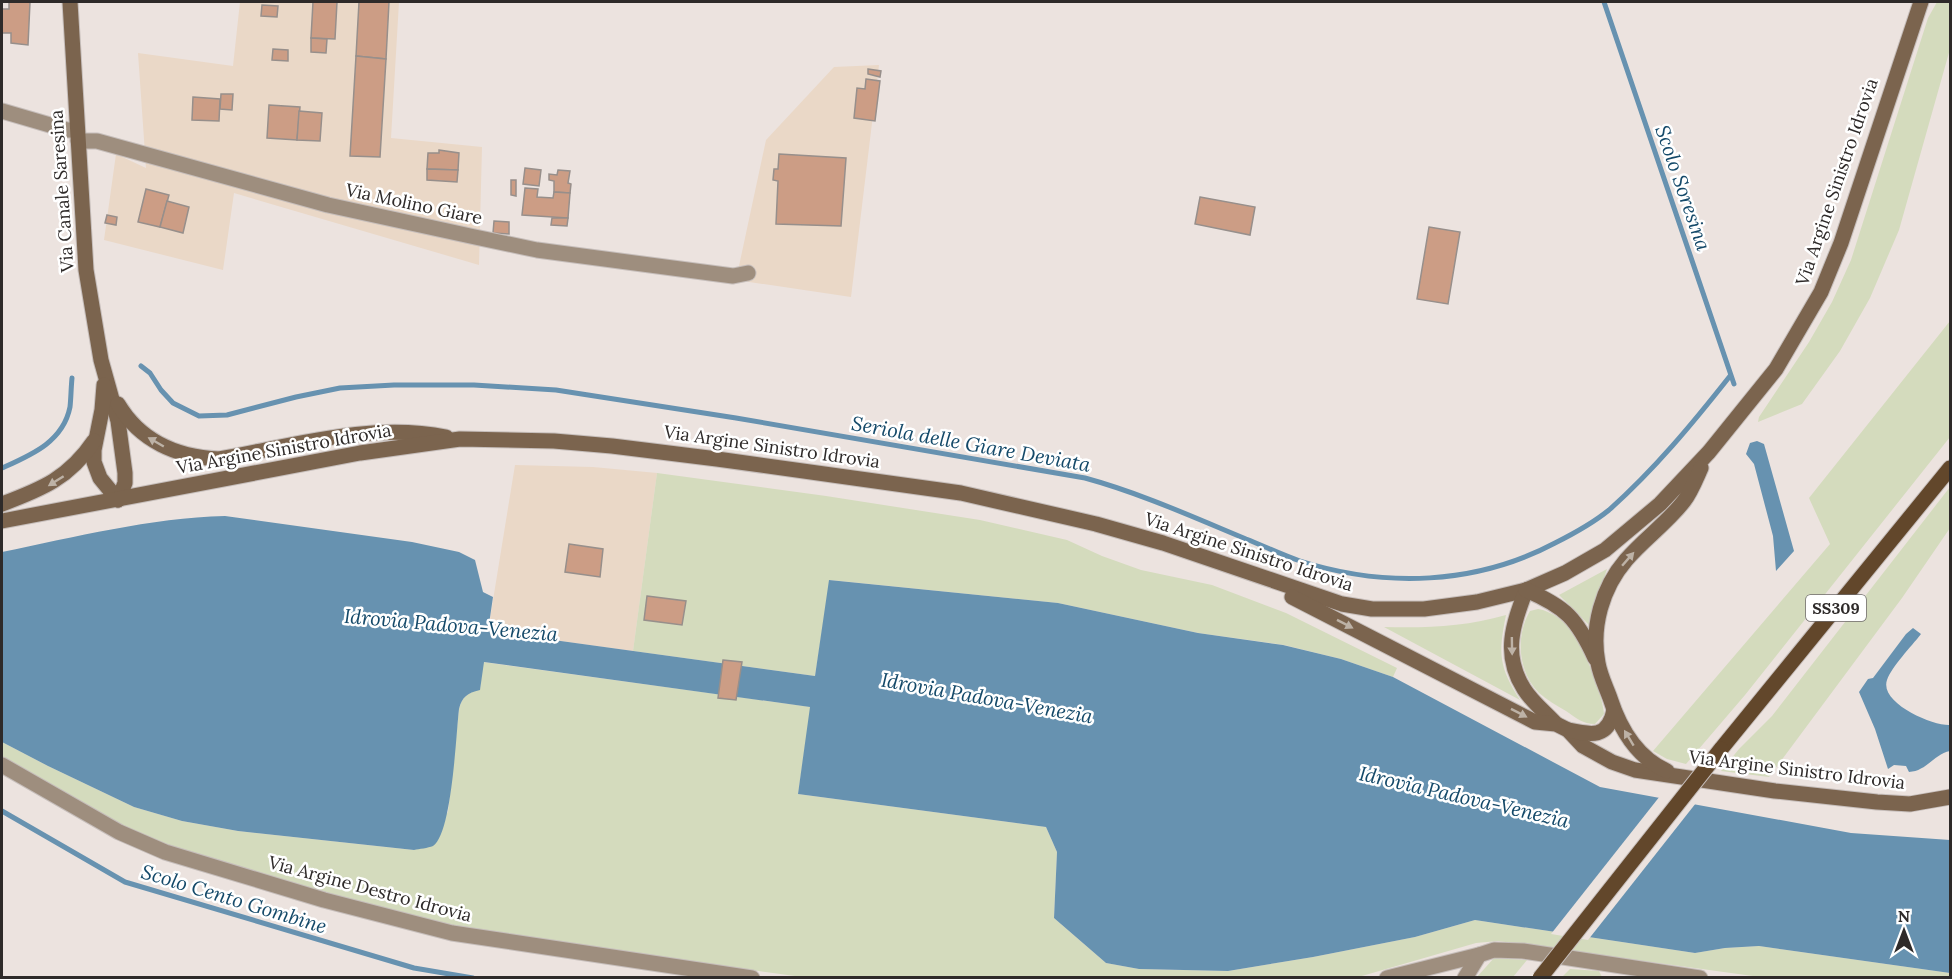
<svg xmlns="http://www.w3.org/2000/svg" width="1952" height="979" font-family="Lora,serif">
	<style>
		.industrial { fill: #ead8c7 }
		.green { fill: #d4dbbd }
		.water { fill: #6792b0 }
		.pier { fill: #ece3df }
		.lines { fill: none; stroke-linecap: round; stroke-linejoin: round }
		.stream { stroke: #6792b0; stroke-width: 5 }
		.building { fill: #cc9d85; stroke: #978f8b; stroke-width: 1.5 }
		.street-casing { stroke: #c6bebb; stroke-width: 17 }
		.secondary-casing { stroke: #c6bebb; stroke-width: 17 }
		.primary-casing { stroke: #c6bebb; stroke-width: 17 }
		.street { stroke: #9e8e7e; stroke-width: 15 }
		.secondary { stroke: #7b644e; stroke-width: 15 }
		.primary { stroke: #62472b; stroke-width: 15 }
		.primary-bridge-casing { stroke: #c6bebb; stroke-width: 17; stroke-linecap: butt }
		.primary-bridge { stroke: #62472b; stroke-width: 15 }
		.oneway { fill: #bdb2a6 }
		.labels { text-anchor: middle; stroke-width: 5; stroke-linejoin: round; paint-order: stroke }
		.shield { fill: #fff; stroke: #6d6a69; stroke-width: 1.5 }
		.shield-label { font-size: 16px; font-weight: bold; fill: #2e2a29 }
		.street-label { font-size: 18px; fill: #2e2a29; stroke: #fff }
		.water-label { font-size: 20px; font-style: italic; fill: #144969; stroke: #fff }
	</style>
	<rect width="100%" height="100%" fill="#ece3df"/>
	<g class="industrial">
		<polygon points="240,2 399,2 391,138 482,147 479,265 234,193 223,270 104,240 116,154 146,168 138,53 233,66"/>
		<polygon points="879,65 851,297 736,280 766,140 834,67"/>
		<polygon points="515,465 593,467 657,473 633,651 488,631"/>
	</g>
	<g class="green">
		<polygon points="1937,2 1950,2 1950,49 1899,230 1870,298 1840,351 1802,404 1758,422 1759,417 1809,342 1832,302 1851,260 1928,18"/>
		<polygon points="1950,321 1950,437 1745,695 1686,764 1667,759 1653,751 1830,544 1809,498"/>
		<polygon points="657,473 826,496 980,520 1067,540 1102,556 1141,570 1212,585 1286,613 1397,668 1393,677 1341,659 1284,645 1198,633 1058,603 830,580 815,676 633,651"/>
		<polygon points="1950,487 1950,528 1902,598 1769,777 1721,771 1739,749 1772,716"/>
		<polygon points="1607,569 1589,625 1559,595"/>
		<path d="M1538,609C1551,611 1565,621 1572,631C1584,648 1603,695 1604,714L1595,724C1583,724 1576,718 1566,711C1557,706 1547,700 1539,693C1518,672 1515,636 1530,611Z"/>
		<path d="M1506,615C1498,654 1499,667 1520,700L1384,627C1426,628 1465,627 1506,615Z"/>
		<path d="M483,662L811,707L798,794L1046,827L1057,852L1054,918L1106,963L1139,969L1228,971L1313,957L1415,937L1475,920L1695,953L1725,948L1759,946L1950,973V977H1760L1498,941L1476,943L1355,978L802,977L458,929L408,918L175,849L116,826L2,757V742L48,766L134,807L182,821L238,831L414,850L448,812L459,709C462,697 467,693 480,689Z"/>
		<polygon points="1494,958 1527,960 1513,977 1476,978"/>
		<polygon points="1570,969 1599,971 1602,977 1562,977"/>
	</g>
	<g class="water">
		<polygon points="1757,441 1764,444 1794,551 1776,571 1773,536 1754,464 1746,454 1750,443"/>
		<path d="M225,516L412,542L459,552L475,560L483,592L493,597L488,631L815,676L829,580L1058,603L1198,633L1283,645L1341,659L1393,677L1600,787L1851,833L1950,840V973L1759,946L1725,948L1695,953L1475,920L1415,937L1313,957L1228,971L1139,969L1106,963L1054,918L1057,852L1046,827L798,794L810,707L484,662L480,690C467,693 462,697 459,709C456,734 452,834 433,846C428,848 419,849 414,850L238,831L182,821L134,807L48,766L2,742V552C75,537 150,518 225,516Z"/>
		<path d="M1913,628L1921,634C1911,647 1892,666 1887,680C1879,703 1933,726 1950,725V751C1934,754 1927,771 1909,772L1906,766L1894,765L1888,769L1875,729L1859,692L1868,679L1873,678L1906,634Z"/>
	</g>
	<polygon class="pier" points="1660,796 1696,803 1588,940 1551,934"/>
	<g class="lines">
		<g class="stream">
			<polyline points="1604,2 1734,384"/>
			<path d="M141,366L150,373L161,390L173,403L199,416L227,415L296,397L340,388L394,385H474L556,390L736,418L1085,478C1140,493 1193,517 1246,539C1264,546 1282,555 1300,561C1385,588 1476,585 1555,543C1573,534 1593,523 1609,510C1654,470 1693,423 1730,376"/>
			<path d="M2,468C31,455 63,442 70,407C71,398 71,388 72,378"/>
			<polyline points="2,811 125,882 414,968 473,978"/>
		</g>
	</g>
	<g class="building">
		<polygon points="9,2 30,2 28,45 11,43 11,33 2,33 2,9 9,9"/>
		<polygon points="313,2 337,2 335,39 311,38"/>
		<polygon points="359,2 389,2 386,59 356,56"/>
		<polygon points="262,5 278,6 277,17 261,16"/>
		<polygon points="311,38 327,39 326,53 311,52"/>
		<polygon points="273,49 288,50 288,61 272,60"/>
		<polygon points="356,56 386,59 380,157 350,156"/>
		<polygon points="868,69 881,71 880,77 868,74"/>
		<polygon points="866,79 880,81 875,121 854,118 857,88 865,89"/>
		<polygon points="221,94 233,94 232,110 220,109"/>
		<polygon points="193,97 220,99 219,121 192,120"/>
		<polygon points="269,105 300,107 297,140 267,138"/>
		<polygon points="299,111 322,113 320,141 297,140"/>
		<polygon points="439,150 459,153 458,170 427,169 428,153 439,153"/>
		<polygon points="779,154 846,158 841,226 776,224 778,181 773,180 774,169 778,169"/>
		<polygon points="525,168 541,170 539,186 523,184"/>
		<polygon points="427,169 458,170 457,182 427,180"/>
		<polygon points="558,170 570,171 568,183 571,184 570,193 554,192 554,181 549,180 549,174 557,175"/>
		<polygon points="511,180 516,180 516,196 511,195"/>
		<polygon points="525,188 538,189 537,197 553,198 554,192 570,193 568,218 522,215"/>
		<polygon points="146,189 169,195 160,227 138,222"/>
		<polygon points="1200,197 1255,207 1250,235 1195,224"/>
		<polygon points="167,201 189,207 183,233 160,227"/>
		<polygon points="107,215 117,217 116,225 105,223"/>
		<polygon points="552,218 568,218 567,226 551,225"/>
		<polygon points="494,221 509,222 509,234 493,233"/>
		<polygon points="1429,227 1460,232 1448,304 1417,299"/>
		<polygon points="569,544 603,549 600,577 565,572"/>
		<polygon points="647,596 686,601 682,625 644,620"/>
		<polygon points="723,660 742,662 736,700 718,698"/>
	</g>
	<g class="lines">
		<defs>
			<g id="street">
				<polyline points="2,111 67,130 77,130"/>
				<polyline points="78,141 97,141 328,205 475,237 537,250 733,276 748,273"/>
				<polyline points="2,765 119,832 165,852 324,900 452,933 752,978"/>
				<polyline points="1387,978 1479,955"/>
				<polyline points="1465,978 1479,955 1494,950 1523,951 1700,978"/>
			</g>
			<g id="secondary">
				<polyline points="70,2 86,270 101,360 118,421 125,473 125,483 118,500"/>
				<polyline points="104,385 102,410 94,450 94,462 100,478 118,500"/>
				<path d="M118,404C140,441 177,457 219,459C293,446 370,422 446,437"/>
				<path d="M2,504C42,489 69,478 94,441"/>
				<polyline points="2,521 360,453 460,439 554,441 612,446 717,459 961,493 1096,524 1163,543 1342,604 1372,609 1424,609 1477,602 1526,590 1565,573 1605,550 1660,504 1709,452 1776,369 1821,292 1841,243 1921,2"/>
				<path d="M1526,590C1513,625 1502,654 1524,689C1532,702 1546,713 1556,724"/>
				<path d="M1526,590C1566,607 1577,619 1595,658"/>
				<polyline points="1292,597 1535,722 1556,724 1568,730 1583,746 1612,762 1635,770 1775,791 1877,802 1910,804 1950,797"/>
				<path d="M1568,730C1591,735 1608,739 1614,710"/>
				<path d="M1667,771C1636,757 1620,729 1610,698C1606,687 1600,675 1598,663C1591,627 1602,588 1626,560C1644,539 1667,523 1684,501C1691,492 1696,479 1701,468"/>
			</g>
			<polyline id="primary" points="1721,749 1950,468"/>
		</defs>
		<use href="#street" class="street-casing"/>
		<use href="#secondary" class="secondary-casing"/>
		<use href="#primary" class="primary-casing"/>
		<use href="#street" class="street"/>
		<use href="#secondary" class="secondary"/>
		<use href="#primary" class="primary"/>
		<defs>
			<polyline id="primary-bridge" points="1540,978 1721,749"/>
		</defs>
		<use href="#primary-bridge" class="primary-bridge-casing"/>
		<use href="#primary-bridge" class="primary-bridge"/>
	</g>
	<defs><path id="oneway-solid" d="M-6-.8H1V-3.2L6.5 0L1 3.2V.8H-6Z" transform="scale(1.5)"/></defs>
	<g class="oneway">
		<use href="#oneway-solid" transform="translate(156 442) rotate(-150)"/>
		<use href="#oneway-solid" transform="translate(56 481) rotate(148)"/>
		<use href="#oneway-solid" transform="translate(1628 559) rotate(-49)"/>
		<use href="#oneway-solid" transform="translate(1345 624) rotate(27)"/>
		<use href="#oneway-solid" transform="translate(1512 646) rotate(89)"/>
		<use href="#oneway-solid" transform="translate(1519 713) rotate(27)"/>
		<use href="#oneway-solid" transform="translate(1629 738) rotate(-121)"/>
	</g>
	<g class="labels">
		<rect class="shield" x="1806" y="595" width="60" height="26" rx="4.5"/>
		<g class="shield-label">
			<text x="1836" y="614">SS309</text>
		</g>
		<g class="street-label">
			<text transform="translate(1837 182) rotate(-71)" y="6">Via Argine Sinistro Idrovia</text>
			<text transform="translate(62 191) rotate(-94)" y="6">Via Canale Saresina</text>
			<text transform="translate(414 204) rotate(12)" y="6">Via Molino Giare</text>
			<text transform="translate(772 447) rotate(8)" y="6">Via Argine Sinistro Idrovia</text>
			<text transform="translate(284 449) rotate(-10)" y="6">Via Argine Sinistro Idrovia</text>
			<text transform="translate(1249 552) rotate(18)" y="6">Via Argine Sinistro Idrovia</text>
			<text transform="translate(1797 770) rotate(7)" y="6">Via Argine Sinistro Idrovia</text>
			<text transform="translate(370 889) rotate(15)" y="6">Via Argine Destro Idrovia</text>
		</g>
		<g class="water-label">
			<text transform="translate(1683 188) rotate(71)" y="7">Scolo Soresina</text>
			<text transform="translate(971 444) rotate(10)" y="7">Seriola delle Giare Deviata</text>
			<text transform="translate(451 625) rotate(5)" y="7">Idrovia Padova-Venezia</text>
			<text transform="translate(987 698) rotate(10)" y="7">Idrovia Padova-Venezia</text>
			<text transform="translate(1464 797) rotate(13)" y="7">Idrovia Padova-Venezia</text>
			<text transform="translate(234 899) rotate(17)" y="7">Scolo Cento Gombine</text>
		</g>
	</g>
	<rect width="1952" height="979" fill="none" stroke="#2e2a29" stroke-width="6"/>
	<g transform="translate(1904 931)" stroke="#ffffff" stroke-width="4.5" paint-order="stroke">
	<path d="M0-4.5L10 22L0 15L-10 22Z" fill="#2e2a29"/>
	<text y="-9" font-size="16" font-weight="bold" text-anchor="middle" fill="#2e2a29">N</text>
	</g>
</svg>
